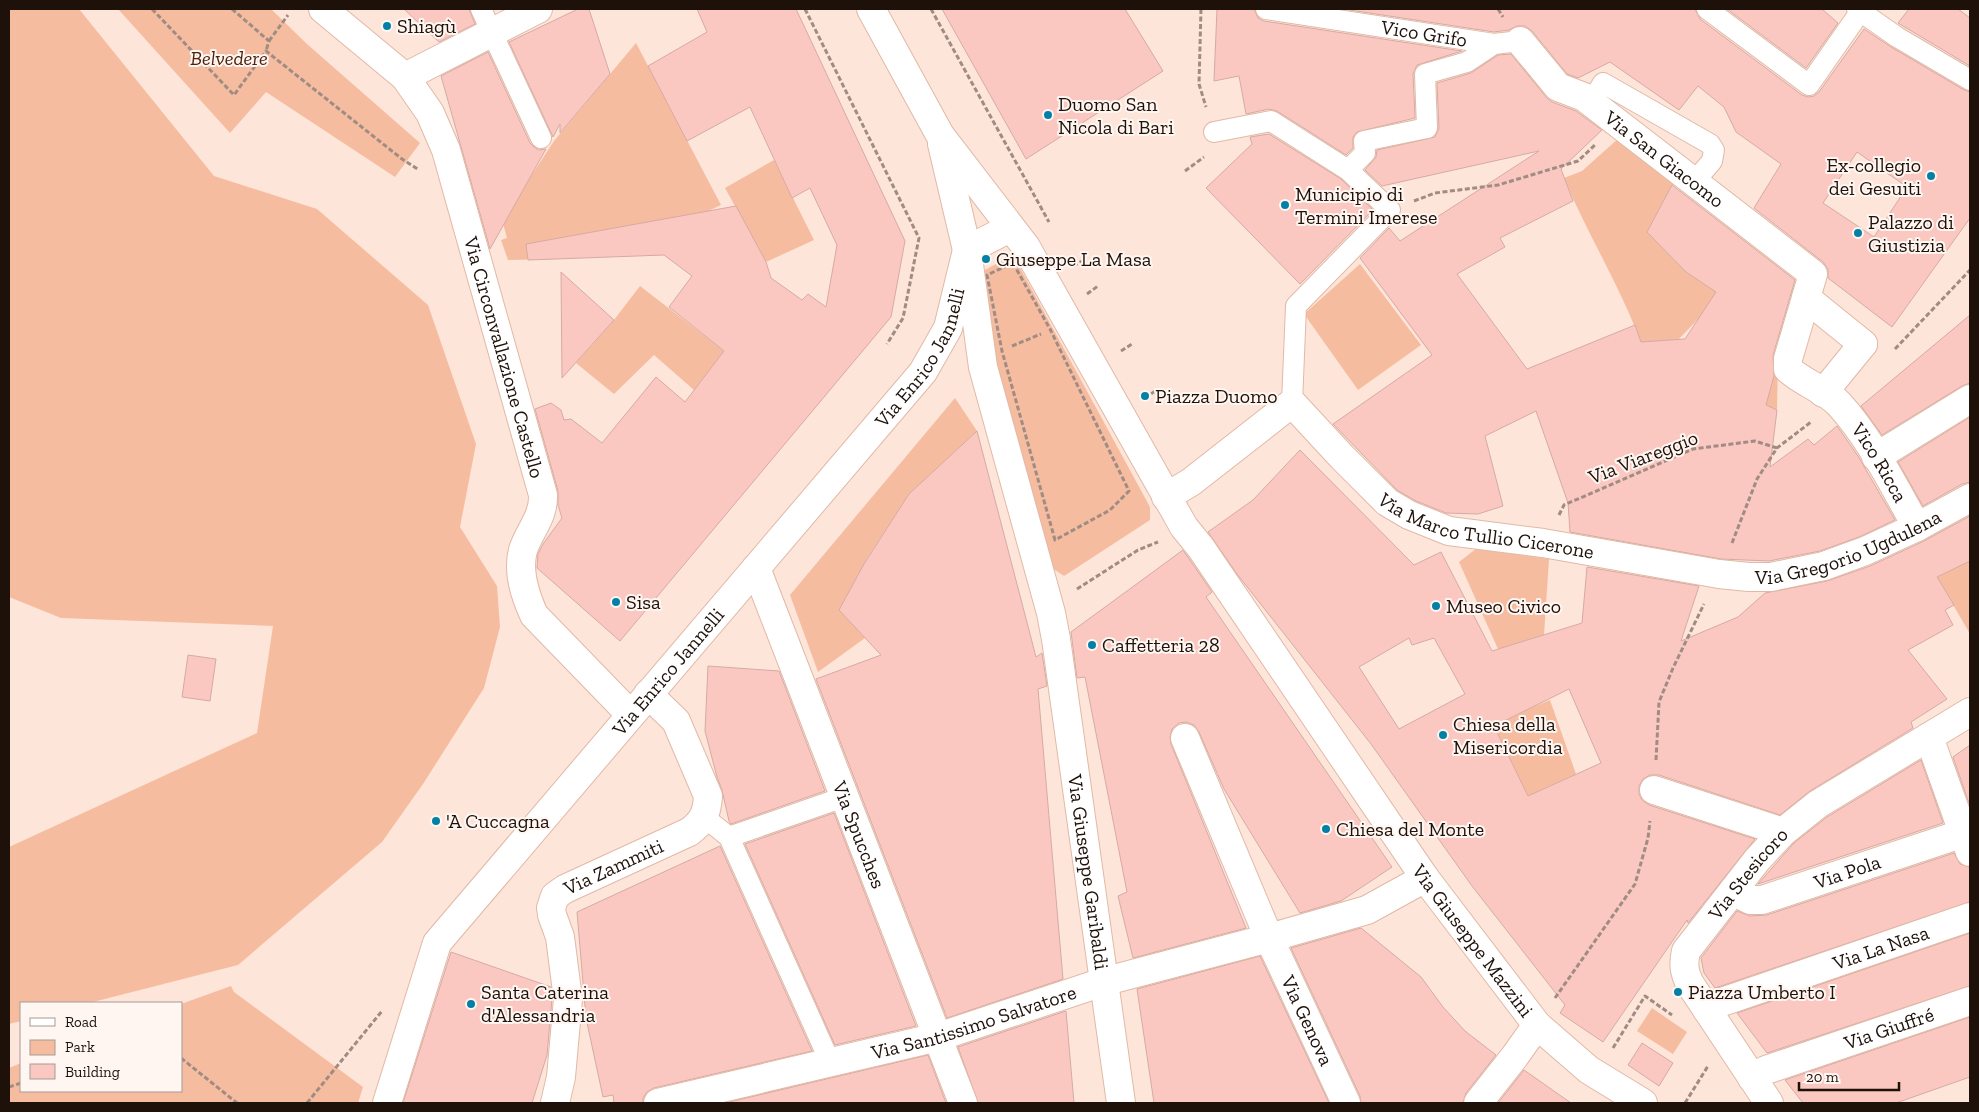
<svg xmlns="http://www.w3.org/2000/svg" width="1979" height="1112" font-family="'Zilla Slab',serif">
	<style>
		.green { fill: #f6bca0 }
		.building { fill: #fac8c1; stroke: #d6aaa4; fill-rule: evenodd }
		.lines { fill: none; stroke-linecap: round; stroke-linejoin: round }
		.service-casing { stroke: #e1b9a6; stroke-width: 22 }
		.pedestrian-casing { stroke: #e1b9a6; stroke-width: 30 }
		.minor-casing { stroke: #e1b9a6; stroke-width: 30 }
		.tertiary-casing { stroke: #e1b9a6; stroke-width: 30 }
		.path { stroke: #a08c82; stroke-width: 3; stroke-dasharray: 5 2.5; stroke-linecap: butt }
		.service { stroke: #fff; stroke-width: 20 }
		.pedestrian { stroke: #fff; stroke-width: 28 }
		.minor { stroke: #fff; stroke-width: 28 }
		.tertiary { stroke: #fff; stroke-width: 28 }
		.poi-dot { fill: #0380a6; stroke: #fff6f2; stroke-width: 2 }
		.labels { text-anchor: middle; stroke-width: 4; stroke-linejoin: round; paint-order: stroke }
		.poi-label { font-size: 20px; fill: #1e110a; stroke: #fff6f2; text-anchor: start }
		.street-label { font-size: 20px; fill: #1e110a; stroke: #fff6f2 }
		.park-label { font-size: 20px; font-style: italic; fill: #4b230c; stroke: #fff6f2 }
	</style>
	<rect width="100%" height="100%" fill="#fee5d9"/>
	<g class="green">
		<polygon points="9,9 79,9 214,176 317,209 428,305 476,444 460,527 497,586 500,627 484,688 423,784 382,842 238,965 89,1003 21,1003 21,1021 9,1024 9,847 257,733 273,626 61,618 9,597"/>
		<polygon points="118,9 271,9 307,44 420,143 395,177 266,92 230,133"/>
		<polygon points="636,43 721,205 706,212 561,238 561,259 508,260 501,240 507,238 502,220 554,141"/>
		<path d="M1619,138L1674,183L1647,232L1686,272L1716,292L1700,317L1678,340L1643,349C1623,290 1588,236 1564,178L1582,171Z"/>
		<polygon points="774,160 814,240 766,262 725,188"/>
		<polygon points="1013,255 1150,507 1150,520 1064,576 1052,568 994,360 981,272"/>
		<polygon points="1360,264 1421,345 1358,390 1304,314"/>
		<polygon points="640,286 724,351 694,390 654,355 614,394 576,363 614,320"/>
		<polygon points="1745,344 1778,361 1777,410 1747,397"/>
		<polygon points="955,398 977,431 909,494 868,557 839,610 865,638 818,672 790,595"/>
		<polygon points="1477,548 1549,559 1544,635 1498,649 1459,562"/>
		<polygon points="1970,561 1970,634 1937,577"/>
		<polygon points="1550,700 1576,774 1528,796 1494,726 1533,707"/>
		<polygon points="231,986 234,992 363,1087 358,1103 9,1103 9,1068 21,1063 21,1091 181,1091 181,1004"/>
		<polygon points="1652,1008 1687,1032 1673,1054 1637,1031"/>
	</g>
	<g class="building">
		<polygon points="404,9 469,9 475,24 439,42"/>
		<polygon points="578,9 589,9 610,74 560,133 560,124 553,137 509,42"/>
		<polygon points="697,9 796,9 905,241 891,317 620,641 537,568 538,554 543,544 562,518 558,505 558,491 535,409 551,403 561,410 564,420 571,419 602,443 656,377 685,402 724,351 669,307 692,276 664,255 528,260 526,244 736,206 766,262 771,278 802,300 808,294 826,307 837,245 810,188 792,198 750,107 687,141 648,66 707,32"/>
		<polygon points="942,9 1125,9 1163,71 1026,159"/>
		<polygon points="1217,9 1254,9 1258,18 1264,21 1462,51 1417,65 1413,74 1415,118 1357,132 1353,137 1353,148 1346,155 1277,111 1269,109 1246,114 1239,76 1214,81"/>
		<path d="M1343,9H1695L1700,19L1802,95L1808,97L1814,96L1819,92L1864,29L1891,47L1964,90L1970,92V218L1892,327L1828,278V269L1823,262L1754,208L1781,164L1736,132L1724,107L1698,86L1679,110L1610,62L1578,78L1567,74L1532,31L1525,26H1517L1509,30L1494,32ZM1857,152L1907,187L1874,237L1823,203Z"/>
		<polygon points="1727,9 1822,9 1838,23 1806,68"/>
		<polygon points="1909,9 1958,9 1970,18 1970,66 1898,23"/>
		<polygon points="488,52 530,143 534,147 539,150 546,149 490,249 441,76"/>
		<polygon points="1511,54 1546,97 1552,102 1576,111 1602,130 1561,169 1573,201 1500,238 1505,247 1457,274 1527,369 1635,325 1641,342 1685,339 1716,292 1686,272 1647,232 1672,185 1795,280 1773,355 1774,376 1766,405 1777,410 1770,467 1808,439 1814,445 1837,426 1858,456 1895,520 1859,537 1820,551 1769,561 1721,559 1570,532 1568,503 1536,411 1485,436 1503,506 1478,514 1446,513 1416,501 1397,490 1333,424 1432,355 1360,258 1389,228 1400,241 1539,151 1382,186 1365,170 1376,157 1377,150 1435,137 1439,128 1437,83 1471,73 1498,55"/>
		<polygon points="1269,134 1341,179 1373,210 1300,284 1206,188 1252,144 1250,137"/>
		<polygon points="561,272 614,320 562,378"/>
		<polygon points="1970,315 1970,383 1962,386 1882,435 1861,406"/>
		<polygon points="1970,417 1970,482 1962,484 1923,506 1898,462"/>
		<polygon points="977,431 1036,657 1042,653 1047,686 1038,689 1063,979 947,1018 816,679 881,655 839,610 864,564 909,494"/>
		<path d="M1300,450L1414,565L1441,552L1492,651L1582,623L1587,567L1699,586L1681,641L1738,617L1765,593L1827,581L1870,566L1924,541L1970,516V561L1937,577L1954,605L1945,610L1953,625L1908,650L1947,699L1911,722L1913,728L1810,791L1780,815L1659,775H1650L1643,779L1639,786V794L1642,800L1649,805L1755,839L1688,923L1687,920L1603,1042L1560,1013L1565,1005L1472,886L1371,744L1237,574L1208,532L1253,500ZM1409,638L1412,645L1434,638L1465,694L1399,729L1359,667ZM1569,689L1601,763L1528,796L1494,726Z"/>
		<polygon points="1183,550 1212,592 1206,597 1392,867 1341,901 1300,913 1224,789 1199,732 1194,725 1186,722 1179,723 1172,729 1170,737 1171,744 1246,928 1133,958 1118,896 1127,892 1085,677 1077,678 1071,632"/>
		<polygon points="188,655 216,659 210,701 182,697"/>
		<polygon points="708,666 779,671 825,791 731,824 729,821 722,790 717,777 705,731"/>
		<polygon points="1970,745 1970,806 1953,757"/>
		<polygon points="1921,760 1943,823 1758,884 1794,843 1827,817"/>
		<polygon points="834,813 916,1026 835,1045 745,844"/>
		<polygon points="720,846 812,1051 654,1088 647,1092 643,1098 643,1103 614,1103 613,1095 603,1097 586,1018 577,912"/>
		<polygon points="1954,853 1960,864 1970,867 1970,902 1715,988 1704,973 1701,958 1737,911 1750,916 1767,915"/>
		<polygon points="1361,928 1421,977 1443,1007 1465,1031 1496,1055 1466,1093 1463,1103 1361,1103 1360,1096 1291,948"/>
		<polygon points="1970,933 1970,986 1767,1053 1737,1013"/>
		<polygon points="451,952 551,987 552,999 547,1055 532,1103 403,1103"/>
		<polygon points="1260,956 1329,1103 1154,1103 1137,989"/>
		<polygon points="1066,1011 1074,1103 978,1103 958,1047"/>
		<polygon points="1970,1017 1970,1077 1896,1103 1803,1103 1785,1080"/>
		<polygon points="1642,1043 1673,1063 1659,1086 1628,1065"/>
		<polygon points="928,1055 946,1103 725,1103"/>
		<polygon points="1524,1070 1571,1103 1498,1103"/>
	</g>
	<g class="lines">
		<defs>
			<g id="service">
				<polyline points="481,9 541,138"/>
				<path id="s1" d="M1266,9L1494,44"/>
				<polyline points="1707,9 1809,85 1860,12"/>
				<polyline points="1857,9 1897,37 1970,80"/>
				<polyline points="1597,93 1603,83 1710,144 1714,150 1712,161 1694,182"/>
				<polyline points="1214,132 1271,121 1348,170 1390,210 1296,306 1292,403"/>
				<polyline points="1348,170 1365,153 1364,141 1427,128 1425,74 1467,62 1494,44 1520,41"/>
				<polyline points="704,817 729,837 830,1062"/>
				<polyline points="729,837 844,797"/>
			</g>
			<g id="pedestrian">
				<polyline points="1823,393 1863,344"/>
				<polyline points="1185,738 1269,938"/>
			</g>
			<g id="minor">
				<path id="s2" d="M323,9L405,77L430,113L446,150L543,495C544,517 529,531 523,550C517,572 525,595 534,615L630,714"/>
				<path id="s3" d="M1520,41L1558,87L1584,97L1813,274L1788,359V369C1803,383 1826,390 1839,404C1871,439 1893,485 1917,527"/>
				<polyline points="405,77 538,9"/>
				<polyline points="1806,298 1863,344"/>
				<polyline points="1876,457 1970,399"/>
				<path id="s4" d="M1166,497L1191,482L1292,403L1342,457L1387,502L1409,515L1449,531L1543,543L1719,574L1749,577H1771L1824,566L1865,551L1917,527L1970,498"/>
				<path id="s5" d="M756,568L963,1103"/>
				<polyline points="1929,737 1970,852"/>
				<polyline points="1654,790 1783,832"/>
				<path id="s6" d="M1733,891L1750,900H1762L1964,833"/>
				<path id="s7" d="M1269,938L1346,1103"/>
				<path id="s8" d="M1707,1010L1716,1004L1970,917"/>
				<path id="s9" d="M1752,1078L1766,1070L1970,1001"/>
				<path id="s10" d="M387,1103L437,943L923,372L948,328L967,250"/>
				<path id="s11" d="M555,1103L561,1077L568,999L560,937L552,915L551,908L555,896L565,889L689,832C703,822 707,813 708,796L676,721L648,694"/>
				<path id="s12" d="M658,1103L938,1037L1106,981L1269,938L1367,910L1425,878"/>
				<polyline points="1478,1103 1515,1056 1537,1025"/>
			</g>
			<g id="tertiary">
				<path id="s13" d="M871,9L940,135L1026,247L1184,527L1201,548L1425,878L1537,1025L1589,1070L1643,1103"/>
				<path id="s14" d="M942,144L967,250L983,367L1051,613L1056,639L1121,1103"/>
				<polyline points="967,250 1010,228"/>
				<path id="s15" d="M1769,1103L1690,984C1684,972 1683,964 1686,951L1757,860L1783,832L1818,804L1970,712"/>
			</g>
		</defs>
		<use href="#service" class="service-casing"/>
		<use href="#pedestrian" class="pedestrian-casing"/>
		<use href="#minor" class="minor-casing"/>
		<use href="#tertiary" class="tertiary-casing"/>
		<g class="path">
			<polyline points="152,9 234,95 266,51 402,159 419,170"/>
			<polyline points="232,9 269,41 266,51"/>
			<polyline points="805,9 919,238 903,318 887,344"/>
			<polyline points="931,9 1049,222"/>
			<polyline points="1201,9 1199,84 1206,107"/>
			<polyline points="1498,9 1503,17"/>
			<polyline points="269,41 288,15"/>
			<polyline points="1185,171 1204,157"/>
			<polyline points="1414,201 1435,193 1498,185 1578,161 1596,144"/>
			<polygon points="1013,263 1050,329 1129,491 1110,510 1055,540 1002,351 987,275"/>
			<polyline points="1073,266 1084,260"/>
			<polyline points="1087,294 1098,286"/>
			<polyline points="1012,346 1041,334"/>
			<polyline points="1895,349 1970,270"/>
			<polyline points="1121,351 1132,344"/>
			<polyline points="1145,398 1158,389"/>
			<polyline points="1559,515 1564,505 1693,449 1755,441 1777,448"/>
			<polyline points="1732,543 1757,479 1777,448 1811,422"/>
			<polyline points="1077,589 1138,550 1158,542"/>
			<polyline points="1656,760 1659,702 1673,668 1704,604"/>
			<polyline points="1555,998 1635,884 1648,838 1650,821"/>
			<polyline points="1613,1048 1645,996 1672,1015"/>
			<polyline points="181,1058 237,1103"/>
			<polyline points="9,1087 21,1083"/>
			<polyline points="307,1103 382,1011"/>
			<polyline points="1685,1103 1708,1066"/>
		</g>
		<use href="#service" class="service"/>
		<use href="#pedestrian" class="pedestrian"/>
		<use href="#minor" class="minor"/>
		<use href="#tertiary" class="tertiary"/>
	</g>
	<g class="poi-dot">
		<circle cx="387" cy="26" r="5"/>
		<circle cx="1048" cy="115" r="5"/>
		<circle cx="1931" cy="176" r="5"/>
		<circle cx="1285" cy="205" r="5"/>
		<circle cx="1858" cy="233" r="5"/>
		<circle cx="986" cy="259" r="5"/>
		<circle cx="1145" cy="396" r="5"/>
		<circle cx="616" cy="602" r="5"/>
		<circle cx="1436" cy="606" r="5"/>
		<circle cx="1092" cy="645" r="5"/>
		<circle cx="1443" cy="735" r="5"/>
		<circle cx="436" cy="821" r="5"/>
		<circle cx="1326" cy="829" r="5"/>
		<circle cx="1678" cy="992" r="5"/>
		<circle cx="471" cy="1004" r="5"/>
	</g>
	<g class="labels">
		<g class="poi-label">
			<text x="397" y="33">Shiagù</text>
			<text x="1058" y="111">Duomo San<tspan x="1058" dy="23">Nicola di Bari</tspan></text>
			<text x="1921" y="172" text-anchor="end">Ex-collegio<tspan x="1921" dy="23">dei Gesuiti</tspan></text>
			<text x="1295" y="201">Municipio di<tspan x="1295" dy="23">Termini Imerese</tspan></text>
			<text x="1868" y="229">Palazzo di<tspan x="1868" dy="23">Giustizia</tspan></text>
			<text x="996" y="266">Giuseppe La Masa</text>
			<text x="1155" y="403">Piazza Duomo</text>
			<text x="626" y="609">Sisa</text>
			<text x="1446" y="613">Museo Civico</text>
			<text x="1102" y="652">Caffetteria 28</text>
			<text x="1453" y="731">Chiesa della<tspan x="1453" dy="23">Misericordia</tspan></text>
			<text x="446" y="828">'A Cuccagna</text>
			<text x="1336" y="836">Chiesa del Monte</text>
			<text x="481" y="999">Santa Caterina<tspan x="481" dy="23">d'Alessandria</tspan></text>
			<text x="1688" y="999">Piazza Umberto I</text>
		</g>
		<g class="street-label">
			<text dy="7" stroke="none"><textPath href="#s1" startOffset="160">Vico Grifo</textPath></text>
			<text dy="7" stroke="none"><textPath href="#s3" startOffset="189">Via San Giacomo</textPath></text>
			<text dy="7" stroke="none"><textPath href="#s10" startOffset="929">Via Enrico Jannelli</textPath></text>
			<text dy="7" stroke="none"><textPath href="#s2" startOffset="406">Via Circonvallazione Castello</textPath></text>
			<text transform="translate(1643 457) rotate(-21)" y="7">Via Viareggio</text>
			<text dy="7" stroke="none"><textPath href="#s3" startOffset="609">Vico Ricca</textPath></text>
			<text dy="7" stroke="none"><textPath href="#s4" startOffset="398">Via Marco Tullio Cicerone</textPath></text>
			<text dy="7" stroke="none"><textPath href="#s4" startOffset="771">Via Gregorio Ugdulena</textPath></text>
			<text dy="7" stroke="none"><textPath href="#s10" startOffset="524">Via Enrico Jannelli</textPath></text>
			<text dy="7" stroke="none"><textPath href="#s5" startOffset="286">Via Spucches</textPath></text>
			<text dy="7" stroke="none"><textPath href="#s11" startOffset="276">Via Zammiti</textPath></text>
			<text dy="7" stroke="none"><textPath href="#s14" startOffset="744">Via Giuseppe Garibaldi</textPath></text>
			<text dy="7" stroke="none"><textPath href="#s6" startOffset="121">Via Pola</textPath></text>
			<text dy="7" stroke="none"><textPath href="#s15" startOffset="276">Via Stesicoro</textPath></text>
			<text dy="7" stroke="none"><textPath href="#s13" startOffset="1111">Via Giuseppe Mazzini</textPath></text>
			<text dy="7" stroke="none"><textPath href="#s8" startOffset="185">Via La Nasa</textPath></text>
			<text dy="7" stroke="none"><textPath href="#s7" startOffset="91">Via Genova</textPath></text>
			<text dy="7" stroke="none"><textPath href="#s12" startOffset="326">Via Santissimo Salvatore</textPath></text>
			<text dy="7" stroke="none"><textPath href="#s9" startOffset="146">Via Giuffré</textPath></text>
		</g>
		<g class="park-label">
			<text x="229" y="65">Belvedere</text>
		</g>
	</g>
	<rect width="1979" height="1112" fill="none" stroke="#1e110a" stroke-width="20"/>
	<rect x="20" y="1002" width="162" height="90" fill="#fff6f2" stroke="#a59a95"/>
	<rect x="30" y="1018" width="25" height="8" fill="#ffffff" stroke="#a59a95"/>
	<text x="65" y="1027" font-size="15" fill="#1e110a">Road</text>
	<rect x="30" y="1040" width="25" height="15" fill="#f6bca0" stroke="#a59a95"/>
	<text x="65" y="1052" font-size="15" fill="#1e110a">Park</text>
	<rect x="30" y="1064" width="25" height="15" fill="#fac8c1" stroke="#a59a95"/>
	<text x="65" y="1077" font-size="15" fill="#1e110a">Building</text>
	<path d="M1799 1082v8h100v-8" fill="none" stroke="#1e110a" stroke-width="2.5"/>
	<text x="1806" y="1082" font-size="15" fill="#1e110a" stroke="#fff6f2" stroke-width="4" paint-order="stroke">20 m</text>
</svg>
